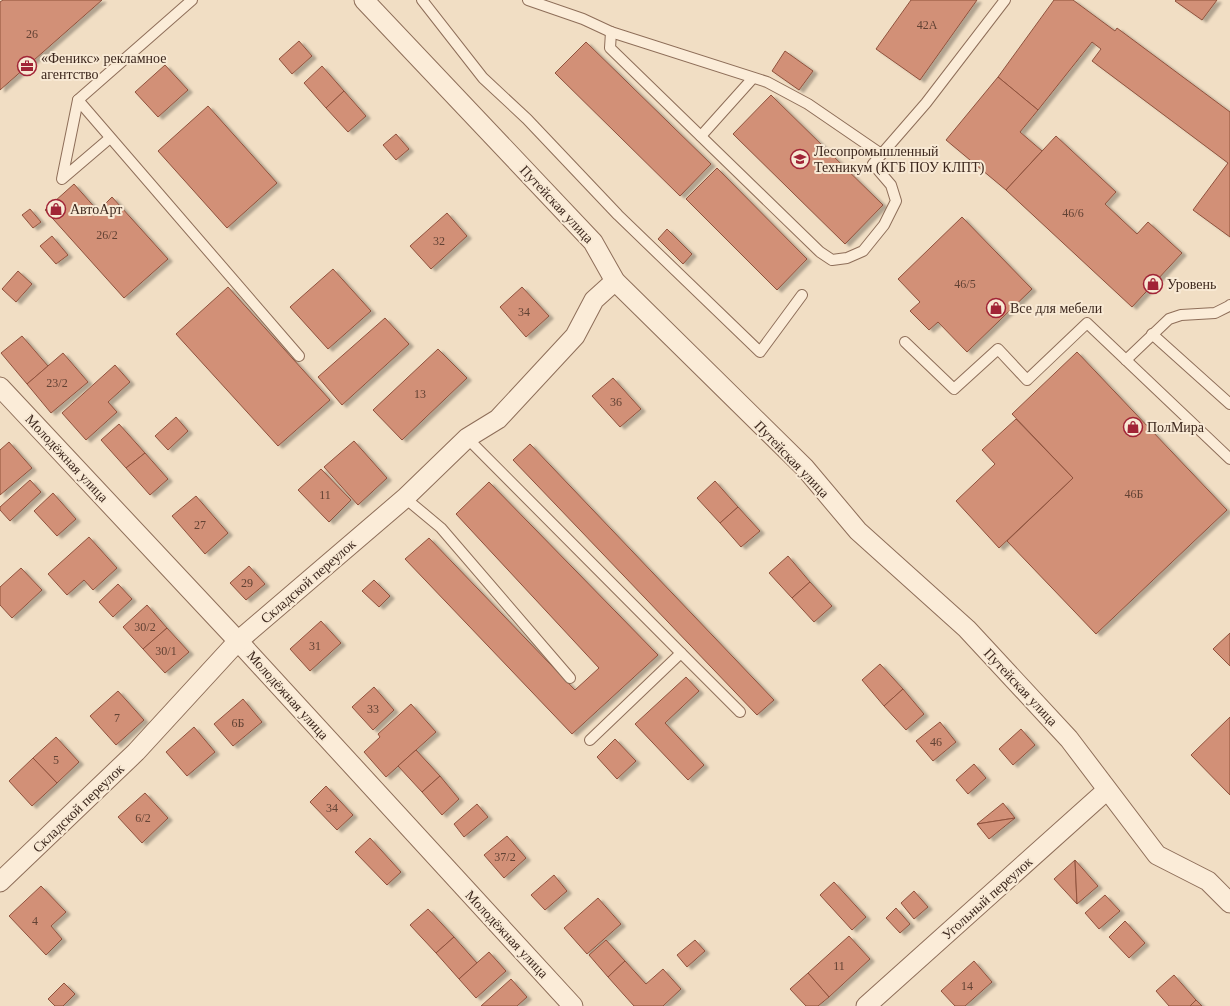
<svg xmlns="http://www.w3.org/2000/svg" width="1230" height="1006" font-family="Georgia,serif">
	<style>
		.building { fill: #d29077; stroke: #8f523d; filter: url(#shadow) }
		.lines { fill: none; stroke-linecap: round; stroke-linejoin: round }
		.service-casing { stroke: #8e6e59; stroke-width: 12 }
		.minor-casing { stroke: #8e6e59; stroke-width: 21 }
		.service { stroke: #fbecd8; stroke-width: 10 }
		.minor { stroke: #fbecd8; stroke-width: 19 }
		.labels { text-anchor: middle; stroke-width: 4; stroke-linejoin: round; paint-order: stroke }
		.number-label { font-size: 12px; fill: #624234 }
		.poi-label { font-size: 14px; fill: #3d281e; stroke: #f8e9d4; text-anchor: start }
		.street-label { font-size: 14px; fill: #3d281e; stroke: #f8e9d4 }
	</style>
	<defs>
		<filter id="shadow"><feDropShadow dx="4.5" dy="2.5" stdDeviation="1" flood-color="#0004"/></filter>
	</defs>
	<rect width="100%" height="100%" fill="#f1dec4"/>
	<g class="building">
		<polygon points="3,0 102,0 0,90 0,2"/>
		<polygon points="911,0 977,0 920,80 876,49"/>
		<polygon points="1054,0 1073,0 1115,31 1117,28 1230,112 1230,237 1193,210 1228,163 1092,61 1101,49 1092,42 1038,110 998,77"/>
		<polygon points="1176,0 1217,0 1202,20 1175,1"/>
		<polygon points="299,41 312,56 292,74 279,59"/>
		<polygon points="586,42 711,164 680,196 555,73"/>
		<polygon points="785,51 813,71 799,90 772,71"/>
		<polygon points="165,65 188,90 158,117 135,92"/>
		<polygon points="322,66 344,91 326,108 304,83"/>
		<polygon points="998,77 1038,110 1020,132 1042,151 1006,190 946,140"/>
		<polygon points="344,91 366,116 348,132 326,108"/>
		<polygon points="771,95 883,205 845,244 733,134"/>
		<polygon points="208,106 277,183 227,228 158,151"/>
		<polygon points="396,134 409,149 396,160 383,145"/>
		<polygon points="1056,136 1116,192 1105,204 1137,234 1148,222 1182,253 1132,307 1006,190"/>
		<polygon points="717,168 807,259 777,290 686,199"/>
		<polygon points="74,184 98,211 112,197 168,259 124,298 45,210"/>
		<polygon points="30,209 41,222 33,228 22,215"/>
		<polygon points="447,213 467,236 431,269 410,246"/>
		<polygon points="962,217 1032,289 967,352 938,322 929,330 910,311 920,302 898,279"/>
		<polygon points="667,229 692,254 683,264 658,239"/>
		<polygon points="52,236 68,255 56,264 40,246"/>
		<polygon points="333,269 371,311 328,349 290,307"/>
		<polygon points="18,271 32,284 16,302 2,289"/>
		<polygon points="228,287 330,400 278,446 176,334"/>
		<polygon points="522,287 549,316 526,337 500,307"/>
		<polygon points="385,318 409,344 342,405 318,377"/>
		<polygon points="22,336 48,366 27,384 1,353"/>
		<polygon points="438,349 467,378 402,440 373,410"/>
		<polygon points="1077,352 1227,510 1096,634 1007,541 1073,478 1012,414"/>
		<polygon points="63,353 88,382 51,413 27,384"/>
		<polygon points="115,365 130,382 108,402 117,412 86,440 62,413"/>
		<polygon points="613,378 641,409 620,427 592,396"/>
		<polygon points="176,417 188,431 168,450 155,436"/>
		<polygon points="1016,419 1073,478 999,548 956,501 995,464 982,450"/>
		<polygon points="119,424 145,453 126,468 101,440"/>
		<polygon points="354,441 387,478 358,505 324,467"/>
		<polygon points="9,442 32,468 0,495 0,450"/>
		<polygon points="530,444 774,700 757,715 513,460"/>
		<polygon points="145,453 168,479 150,495 126,468"/>
		<polygon points="321,469 351,500 329,522 298,490"/>
		<polygon points="30,480 41,492 10,521 0,510 0,507"/>
		<polygon points="715,481 738,507 720,523 697,498"/>
		<polygon points="489,482 658,655 572,734 405,559 429,538 575,690 599,668 456,514"/>
		<polygon points="53,493 76,519 57,536 34,511"/>
		<polygon points="196,496 228,533 205,554 172,516"/>
		<polygon points="738,507 760,531 741,547 720,523"/>
		<polygon points="89,537 117,568 93,590 84,580 67,595 48,574"/>
		<polygon points="788,556 810,582 792,598 769,573"/>
		<polygon points="249,566 265,584 246,600 230,583"/>
		<polygon points="21,568 42,590 12,618 0,605 0,587"/>
		<polygon points="374,580 390,596 379,607 362,591"/>
		<polygon points="810,582 832,606 814,622 792,598"/>
		<polygon points="118,584 132,599 113,617 99,602"/>
		<polygon points="147,605 167,628 143,649 123,627"/>
		<polygon points="321,621 341,643 310,671 290,649"/>
		<polygon points="167,628 189,652 165,673 143,649"/>
		<polygon points="1230,633 1230,666 1213,649"/>
		<polygon points="880,664 903,689 884,706 862,680"/>
		<polygon points="686,677 699,691 665,723 704,765 688,780 635,724"/>
		<polygon points="374,687 394,710 373,730 352,707"/>
		<polygon points="903,689 924,714 906,730 884,706"/>
		<polygon points="118,691 144,720 116,745 90,716"/>
		<polygon points="243,699 262,722 233,746 214,724"/>
		<polygon points="411,704 436,732 386,777 364,752 380,737 378,734"/>
		<polygon points="1230,717 1230,795 1191,755"/>
		<polygon points="940,722 956,742 933,761 916,741"/>
		<polygon points="194,727 215,752 187,776 166,752"/>
		<polygon points="1021,729 1035,745 1013,765 999,749"/>
		<polygon points="56,737 79,762 57,783 33,758"/>
		<polygon points="615,739 636,761 617,779 597,757"/>
		<polygon points="416,750 440,776 422,792 398,766"/>
		<polygon points="33,758 57,783 32,806 9,781"/>
		<polygon points="974,764 986,778 968,794 956,780"/>
		<polygon points="440,776 459,799 442,815 422,792"/>
		<polygon points="326,786 353,815 337,830 310,802"/>
		<polygon points="145,793 168,818 142,843 118,817"/>
		<polygon points="1003,803 1015,818 977,824"/>
		<polygon points="477,804 488,817 464,837 454,824"/>
		<polygon points="1015,818 989,839 977,824"/>
		<polygon points="507,836 526,858 504,878 484,855"/>
		<polygon points="370,838 401,872 387,885 355,852"/>
		<polygon points="1075,860 1077,904 1054,879"/>
		<polygon points="1075,860 1098,886 1077,904"/>
		<polygon points="554,875 567,891 545,910 531,895"/>
		<polygon points="834,882 866,917 852,930 820,895"/>
		<polygon points="41,886 66,912 51,926 62,939 46,955 9,916"/>
		<polygon points="914,891 928,907 914,919 901,903"/>
		<polygon points="1105,895 1120,911 1099,929 1085,913"/>
		<polygon points="598,898 621,924 587,954 564,928"/>
		<polygon points="896,908 910,924 900,933 886,918"/>
		<polygon points="428,909 454,937 436,953 410,925"/>
		<polygon points="1125,921 1145,943 1129,958 1109,937"/>
		<polygon points="849,936 870,959 829,997 808,973"/>
		<polygon points="454,937 477,963 459,979 436,953"/>
		<polygon points="606,940 625,961 608,977 589,955"/>
		<polygon points="695,940 705,951 687,967 677,955"/>
		<polygon points="489,952 506,971 476,998 459,979"/>
		<polygon points="625,961 646,984 663,969 681,989 663,1006 634,1006 608,977"/>
		<polygon points="974,961 992,982 965,1006 955,1006 941,991"/>
		<polygon points="808,973 829,997 818,1006 806,1006 790,989"/>
		<polygon points="1174,975 1196,1000 1190,1006 1169,1006 1156,991"/>
		<polygon points="511,979 527,997 517,1006 481,1006"/>
		<polygon points="64,983 75,994 63,1006 55,1006 48,999"/>
		<polygon points="1196,1000 1202,1006 1190,1006"/>
	</g>
	<g class="lines">
		<defs>
			<g id="service">
				<polyline points="192,0 78,100 299,356"/>
				<polyline points="422,0 483,78 527,119 618,215 760,352 802,295"/>
				<polyline points="528,0 583,19 611,32"/>
				<polyline points="78,100 62,179 110,138"/>
				<polyline points="701,136 753,78"/>
				<polyline points="881,154 808,104 767,82 611,32 610,48 820,252 832,260 847,258 863,251 884,225 896,201 891,185 873,164 926,103 1005,0"/>
				<polyline points="1152,334 1230,404"/>
				<polyline points="905,342 954,389 998,349 1027,380 1087,323 1230,459"/>
				<polyline points="1126,360 1169,319 1181,315 1215,313 1229,306 1230,305"/>
				<polyline points="467,438 681,653 590,740"/>
				<polyline points="405,498 441,528 570,678"/>
				<polyline points="681,653 740,712"/>
			</g>
			<g id="minor">
				<polyline points="364,0 593,242 615,281 805,468 858,531 967,629 1069,739 1157,855 1208,881 1230,903"/>
				<polyline points="0,387 238,641 573,1006"/>
				<polyline points="0,882 136,752 238,641 405,498 467,438 498,419 575,336 594,300 615,281"/>
				<polyline points="866,1006 1107,790"/>
			</g>
		</defs>
		<use href="#service" class="service-casing"/>
		<use href="#minor" class="minor-casing"/>
		<use href="#service" class="service"/>
		<use href="#minor" class="minor"/>
	</g>
	<defs>
		<symbol id="office-ring" viewBox="-11 -11 22 22"><circle r="9.5" fill="#f8e9d4" stroke="#a12436" stroke-width="1.5"/><path d="M-6-3h4V-5.5h4V-3h4V5H-6ZM-1-4.5V-3h2v-1.5ZM-6 0V1H6V0Z" fill="#a12436"/></symbol>
		<symbol id="university-ring" viewBox="-11 -11 22 22"><circle r="9.5" fill="#f8e9d4" stroke="#a12436" stroke-width="1.5"/><path d="M0-5L7-2L0 1L-7-2ZM-4 1L0 2.5L4 1V4Q0 6-4 4Z" fill="#a12436"/></symbol>
		<symbol id="shop-ring" viewBox="-11 -11 22 22"><circle r="9.5" fill="#f8e9d4" stroke="#a12436" stroke-width="1.5"/><path d="M-5-2.5h2.3a2.7 3.5 0 0 1 5.4 0H5L5.5 6h-11ZM-1.5-2.5h3a1.5 2.3 0 0 0-3 0Z" fill="#a12436"/></symbol>
	</defs>
	<g fill-rule="evenodd">
		<use href="#office-ring" x="16" y="55" width="22" height="22"/>
		<use href="#university-ring" x="789" y="148" width="22" height="22"/>
		<use href="#shop-ring" x="45" y="198" width="22" height="22"/>
		<use href="#shop-ring" x="1142" y="273" width="22" height="22"/>
		<use href="#shop-ring" x="985" y="297" width="22" height="22"/>
		<use href="#shop-ring" x="1122" y="416" width="22" height="22"/>
	</g>
	<g class="labels">
		<g class="number-label">
			<text x="927" y="29">42А</text>
			<text x="32" y="38">26</text>
			<text x="1073" y="217">46/6</text>
			<text x="107" y="239">26/2</text>
			<text x="439" y="245">32</text>
			<text x="965" y="288">46/5</text>
			<text x="524" y="316">34</text>
			<text x="57" y="387">23/2</text>
			<text x="420" y="398">13</text>
			<text x="616" y="406">36</text>
			<text x="1134" y="498">46Б</text>
			<text x="325" y="499">11</text>
			<text x="200" y="529">27</text>
			<text x="247" y="587">29</text>
			<text x="145" y="631">30/2</text>
			<text x="315" y="650">31</text>
			<text x="166" y="655">30/1</text>
			<text x="373" y="713">33</text>
			<text x="117" y="722">7</text>
			<text x="238" y="727">6Б</text>
			<text x="936" y="746">46</text>
			<text x="56" y="764">5</text>
			<text x="332" y="812">34</text>
			<text x="143" y="822">6/2</text>
			<text x="505" y="861">37/2</text>
			<text x="35" y="925">4</text>
			<text x="839" y="970">11</text>
			<text x="967" y="990">14</text>
		</g>
		<g class="poi-label">
			<text x="41" y="63">«Феникс» рекламное<tspan x="41" dy="16">агентство</tspan></text>
			<text x="814" y="156">Лесопромышленный<tspan x="814" dy="16">Техникум (КГБ ПОУ КЛПТ)</tspan></text>
			<text x="70" y="214">АвтоАрт</text>
			<text x="1167" y="289">Уровень</text>
			<text x="1010" y="313">Все для мебели</text>
			<text x="1147" y="432">ПолМира</text>
		</g>
		<g class="street-label">
			<text transform="translate(557 204) rotate(47)" y="5">Путейская улица</text>
			<text transform="translate(67 458) rotate(47)" y="5">Молодёжная улица</text>
			<text transform="translate(792 459) rotate(46)" y="5">Путейская улица</text>
			<text transform="translate(308 581) rotate(-41)" y="5">Складской переулок</text>
			<text transform="translate(1021 687) rotate(47)" y="5">Путейская улица</text>
			<text transform="translate(288 695) rotate(48)" y="5">Молодёжная улица</text>
			<text transform="translate(78 808) rotate(-44)" y="5">Складской переулок</text>
			<text transform="translate(987 898) rotate(-42)" y="5">Угольный переулок</text>
			<text transform="translate(507 934) rotate(47)" y="5">Молодёжная улица</text>
		</g>
	</g>
</svg>
